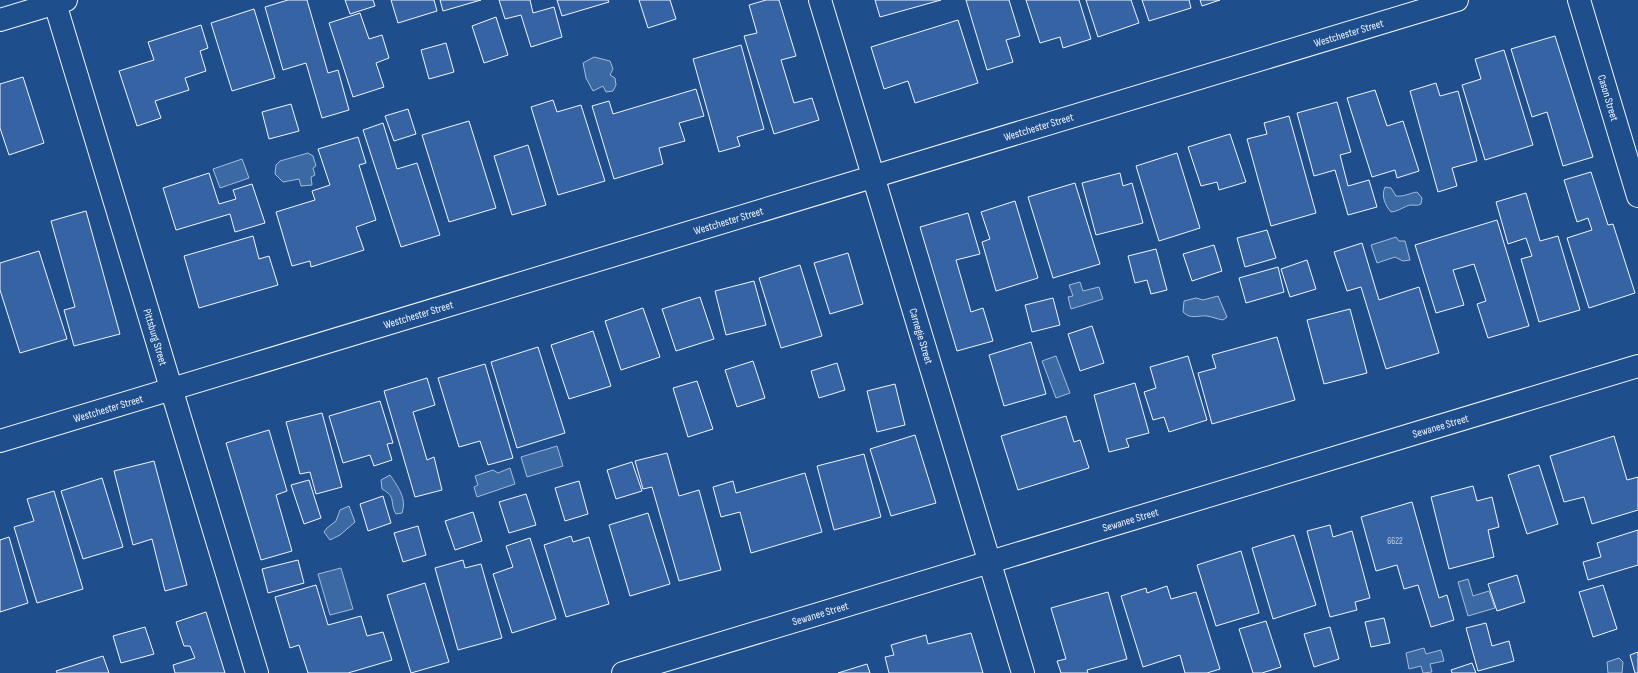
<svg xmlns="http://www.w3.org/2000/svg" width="1638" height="673" font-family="'Sofia Sans Condensed',sans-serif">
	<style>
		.water { fill: #3b69a3; stroke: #a8bbd7 }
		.building { fill: #3563a3; stroke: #f2f6ff }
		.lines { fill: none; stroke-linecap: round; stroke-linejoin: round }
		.minor-casing { stroke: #f2f6ff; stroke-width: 24 }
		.minor { stroke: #1f4e8c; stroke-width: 22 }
		.labels { text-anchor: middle; stroke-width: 3; stroke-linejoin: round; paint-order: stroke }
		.number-label { font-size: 9px; fill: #c3d1e8 }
		.street-label { font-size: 11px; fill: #f2f6ff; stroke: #1f4e8c }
	</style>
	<rect width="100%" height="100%" fill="#1f4e8c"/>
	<g class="water">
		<polygon points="594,57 610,61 613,69 610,75 615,78 616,85 613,91 606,92 603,86 593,91 586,78 583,63"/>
		<polygon points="308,153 313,156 316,166 313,168 315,175 311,177 312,185 301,186 299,179 283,182 275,174 276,165 280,161"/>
		<polygon points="242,159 249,178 220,188 213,169"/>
		<path d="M1385,187L1391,188L1396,196C1404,197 1410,193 1417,192L1422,198L1421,204C1417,206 1416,205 1411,205C1404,206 1400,211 1391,212C1385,205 1381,196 1385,187Z"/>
		<polygon points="1396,237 1399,241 1405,241 1410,260 1403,261 1395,257 1377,263 1371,245"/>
		<polygon points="1080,282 1083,291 1099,287 1103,299 1071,309 1068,297 1073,296 1069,285"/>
		<path d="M1218,296L1227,317L1223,320C1217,319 1213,317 1207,316C1197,315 1191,320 1183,312L1184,301L1196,298L1203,300Z"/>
		<polygon points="1056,356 1070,393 1056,398 1042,361"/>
		<polygon points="557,446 563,466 527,477 521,457"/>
		<polygon points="510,468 515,484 477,497 474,487 478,485 475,476 493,470 498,473"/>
		<path d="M390,475C398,487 407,498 402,513L396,514C389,502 397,497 382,489L381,480Z"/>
		<polygon points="349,506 355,522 340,535 330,540 324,532 327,528 336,521 340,510"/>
		<polygon points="341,568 353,609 330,615 318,574"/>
		<polygon points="1468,579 1473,596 1489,591 1495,608 1468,616 1458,582"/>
		<polygon points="1424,648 1426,654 1441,650 1444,661 1430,664 1432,672 1423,673 1421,666 1409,669 1406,653"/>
		<polygon points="1619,658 1623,662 1622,673 1608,673 1607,662"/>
	</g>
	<g class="building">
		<polygon points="288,0 307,0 328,73 338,70 349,110 322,118 306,63 283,70 265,7"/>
		<polygon points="345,0 373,0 375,6 350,14"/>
		<polygon points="391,0 434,0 437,11 398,23"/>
		<polygon points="440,0 481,0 443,11"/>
		<polygon points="499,0 530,0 533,13 554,7 562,37 531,47 521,15 505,19"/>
		<polygon points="557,0 608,0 609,2 562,16"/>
		<polygon points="639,0 670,0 676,19 648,28"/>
		<polygon points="766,0 779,0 796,56 781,60 794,103 812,98 819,120 774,134 744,36 757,33 749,5"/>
		<polygon points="875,0 941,0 880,17"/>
		<polygon points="966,0 1009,0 1020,36 1006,40 1013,62 987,70"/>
		<polygon points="1026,0 1079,0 1091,39 1063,48 1060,37 1040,43"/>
		<polygon points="1086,0 1131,0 1139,23 1098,37"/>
		<polygon points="1142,0 1189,0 1191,8 1149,21"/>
		<polygon points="1200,0 1220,0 1202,6"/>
		<polygon points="254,9 275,78 232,91 211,23"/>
		<polygon points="360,13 369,39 382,35 389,58 376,63 384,87 353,97 329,23"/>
		<polygon points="496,17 508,55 484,63 472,26"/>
		<polygon points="958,20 978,83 915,103 908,81 884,89 871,47"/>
		<polygon points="201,25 208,48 200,51 206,71 185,78 189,90 155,101 161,118 137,126 119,71 154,60 148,42"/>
		<polygon points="1555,36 1593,157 1563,166 1547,112 1532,117 1511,49"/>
		<polygon points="446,43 454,72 429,79 421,50"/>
		<polygon points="741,45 764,129 737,137 740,146 719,152 693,59"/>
		<polygon points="1504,50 1533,145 1485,160 1462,85 1481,79 1475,59"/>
		<polygon points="23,77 44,143 9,155 0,128 0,84"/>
		<polygon points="1436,83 1440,96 1458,91 1477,161 1452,168 1457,186 1438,192 1410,91"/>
		<polygon points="696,89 704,116 679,123 685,141 659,148 663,164 614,179 592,106 609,101 613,114"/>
		<polygon points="1375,90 1387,126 1403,121 1419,171 1397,178 1395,170 1372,177 1347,98"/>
		<polygon points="553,100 557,112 581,105 605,181 558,195 531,107"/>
		<polygon points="1337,102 1351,152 1340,155 1348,186 1369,180 1377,207 1348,215 1335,170 1314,176 1297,113"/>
		<polygon points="291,104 299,131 269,139 262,112"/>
		<polygon points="408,109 416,134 394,141 385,116"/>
		<polygon points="1289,116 1316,213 1271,226 1247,139 1267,134 1264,123"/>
		<polygon points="469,121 496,208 449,222 422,135"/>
		<polygon points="383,123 397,169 417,163 440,235 401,247 363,130"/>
		<polygon points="1230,134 1246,182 1219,190 1217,182 1201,186 1188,147"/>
		<polygon points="358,137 366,163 359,165 376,220 356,227 364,250 311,267 310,261 292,266 276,212 315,200 312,191 330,185 318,149"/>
		<polygon points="528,145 546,205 512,215 494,156"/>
		<polygon points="1177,153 1200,228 1159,241 1136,166"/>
		<polygon points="1591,172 1608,225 1613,224 1635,293 1589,308 1567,238 1592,230 1588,218 1577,222 1564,180"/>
		<polygon points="209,173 219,204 236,199 233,190 252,184 265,223 235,232 230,214 176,230 163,188"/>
		<polygon points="1120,173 1123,186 1132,183 1143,223 1096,235 1082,183"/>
		<polygon points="1075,183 1100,264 1053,278 1028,197"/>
		<polygon points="1526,193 1540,241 1558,236 1580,310 1539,322 1521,259 1532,256 1526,238 1508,244 1496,202"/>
		<polygon points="1015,201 1038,278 996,291 982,242 990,239 981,212"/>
		<polygon points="86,211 120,334 74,346 64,310 75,307 51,221"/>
		<polygon points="968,213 980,254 956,260 971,312 983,308 993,341 957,351 920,227"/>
		<polygon points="1497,220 1529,326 1488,338 1477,304 1486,301 1474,264 1453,270 1464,305 1436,313 1415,245"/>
		<polygon points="1267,230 1276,258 1245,267 1237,238"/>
		<polygon points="253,236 259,259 269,256 278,285 199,308 184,256"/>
		<polygon points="1362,243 1379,300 1419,287 1439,353 1386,369 1361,287 1347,291 1334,252"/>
		<polygon points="1214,245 1222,271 1192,281 1183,254"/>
		<polygon points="1156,249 1167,290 1151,294 1147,280 1135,283 1128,256"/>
		<polygon points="39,251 67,339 20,353 0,290 0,263"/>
		<polygon points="848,253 863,304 830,314 814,263"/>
		<polygon points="1307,260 1316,289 1290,297 1281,269"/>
		<polygon points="800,265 822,336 781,348 759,278"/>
		<polygon points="1278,267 1284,292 1246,303 1239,278"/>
		<polygon points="754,281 766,325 726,335 715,291"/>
		<polygon points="700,297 714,339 676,351 662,309"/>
		<polygon points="1053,298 1060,325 1032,332 1025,305"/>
		<polygon points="643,308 660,357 621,370 605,321"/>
		<polygon points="1350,309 1367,373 1324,384 1307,320"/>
		<polygon points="1092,326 1104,363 1080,371 1068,334"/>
		<polygon points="593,331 611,386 569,399 551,345"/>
		<polygon points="1277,337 1295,400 1212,424 1198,373 1216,368 1212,355"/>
		<polygon points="1031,342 1046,394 1004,406 989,355"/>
		<polygon points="538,347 565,433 517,448 491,362"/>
		<polygon points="1188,356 1207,420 1169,432 1164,417 1153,420 1144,392 1156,388 1150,367"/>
		<polygon points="753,361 765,398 737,407 725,370"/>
		<polygon points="837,363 845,390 819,398 811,371"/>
		<polygon points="485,364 513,458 488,465 480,441 459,447 438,378"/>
		<polygon points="427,378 435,405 413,412 427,460 434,457 442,490 415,497 384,391"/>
		<polygon points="697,381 713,429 688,437 673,388"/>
		<polygon points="1135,383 1149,433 1126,439 1129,447 1109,452 1094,395"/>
		<polygon points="895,384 905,425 877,432 867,391"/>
		<polygon points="380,401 393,443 387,444 392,460 374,466 370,455 343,463 329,416"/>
		<polygon points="322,413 342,487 316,494 310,472 300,474 286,422"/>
		<polygon points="1066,416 1074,442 1080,440 1089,468 1018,490 1001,436"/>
		<polygon points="269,430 287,491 276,495 292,551 261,560 226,443"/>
		<polygon points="915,435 936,503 891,516 870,449"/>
		<polygon points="1614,436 1627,480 1638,477 1638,510 1592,524 1584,497 1564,502 1550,456"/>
		<polygon points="667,453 679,496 699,490 721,570 679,581 652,487 643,489 635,461"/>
		<polygon points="864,454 881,517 834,530 817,466"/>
		<polygon points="154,461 187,585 165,591 152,539 133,545 114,471"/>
		<polygon points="632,462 642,491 616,499 607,470"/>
		<polygon points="1539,465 1558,524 1527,534 1508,475"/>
		<polygon points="805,473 822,532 751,553 740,512 721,517 713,487 733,481 736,493"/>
		<polygon points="102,478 123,547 83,559 61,491"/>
		<polygon points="309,480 321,518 304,524 291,485"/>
		<polygon points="579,481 588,514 565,521 555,488"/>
		<polygon points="1473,486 1477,501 1492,497 1499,527 1488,530 1494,557 1449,569 1431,497"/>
		<polygon points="54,491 83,589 37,603 14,527 34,521 27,499"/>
		<polygon points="526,494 536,525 509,533 499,502"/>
		<polygon points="383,496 391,523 368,531 360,504"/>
		<polygon points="1412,502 1439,598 1447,595 1454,620 1431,627 1418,585 1404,589 1397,565 1376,571 1361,517"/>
		<polygon points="473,512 482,541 455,550 445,521"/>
		<polygon points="648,513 670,584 630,596 609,525"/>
		<polygon points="1330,525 1333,537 1352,531 1370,598 1355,602 1357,610 1330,617 1307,531"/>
		<polygon points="418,526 426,555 403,562 394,533"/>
		<polygon points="1638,530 1638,565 1588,580 1583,562 1601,557 1597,543"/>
		<polygon points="1294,535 1316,605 1273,619 1252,548"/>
		<polygon points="571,536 573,542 589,537 609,604 566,617 544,545"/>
		<polygon points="9,537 28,603 0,612 0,540"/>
		<polygon points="530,538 556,619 512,633 493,574 513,567 506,546"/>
		<polygon points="1241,551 1259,613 1216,626 1197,565"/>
		<polygon points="298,560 304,583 268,593 262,569"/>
		<polygon points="463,560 465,568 481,564 502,638 458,650 435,568"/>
		<polygon points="1517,575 1525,602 1497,611 1488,584"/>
		<polygon points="425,583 449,662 411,673 387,595"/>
		<polygon points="316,585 328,625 361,616 367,636 383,632 392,660 348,673 308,673 299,645 290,648 275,597"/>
		<polygon points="1603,585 1617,629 1593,637 1579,592"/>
		<polygon points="1167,586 1171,599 1196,592 1220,669 1207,673 1185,673 1180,655 1143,667 1121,596 1146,588 1147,593"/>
		<polygon points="1108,592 1127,659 1087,670 1088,673 1061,673 1057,661 1066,659 1051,608"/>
		<polygon points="206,612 225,673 175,673 173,665 195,658 190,646 184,646 176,622"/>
		<polygon points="1384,618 1390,643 1371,647 1365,622"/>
		<polygon points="1266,621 1281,667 1262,673 1253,673 1239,629"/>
		<polygon points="1486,623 1492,646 1509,641 1514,661 1478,671 1466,628"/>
		<polygon points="145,627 154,654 121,663 113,636"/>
		<polygon points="1330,627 1339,659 1314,667 1304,634"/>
		<polygon points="971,633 983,673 889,673 885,657 894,655 891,645 926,635 928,644"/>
		<polygon points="1638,652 1638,673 1635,673 1630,655"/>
		<polygon points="103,656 109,673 57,673 56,671"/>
		<polygon points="1472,663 1476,673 1452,673 1451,670"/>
		<polygon points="867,664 870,673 838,673"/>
	</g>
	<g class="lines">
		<defs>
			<g id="minor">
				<path id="s1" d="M54,0L257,673"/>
				<path id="s2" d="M820,0L1023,673"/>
				<path id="s3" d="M1579,0L1638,196"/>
				<polyline points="0,20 66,0"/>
				<path id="s4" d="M0,441L1457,0"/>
				<path id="s5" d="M623,673L1638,366"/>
			</g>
		</defs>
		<use href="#minor" class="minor-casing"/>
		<use href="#minor" class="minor"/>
	</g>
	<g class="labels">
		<g class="number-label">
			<text x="1395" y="544">6622</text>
		</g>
		<g class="street-label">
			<text dy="4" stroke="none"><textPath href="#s4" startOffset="1409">Westchester Street</textPath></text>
			<text dy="4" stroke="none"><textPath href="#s3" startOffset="102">Cason Street</textPath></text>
			<text dy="4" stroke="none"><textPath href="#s4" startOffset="1085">Westchester Street</textPath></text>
			<text dy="4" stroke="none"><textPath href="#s4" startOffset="761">Westchester Street</textPath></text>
			<text dy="4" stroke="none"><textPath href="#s4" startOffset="437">Westchester Street</textPath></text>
			<text dy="4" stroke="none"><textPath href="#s1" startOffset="352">Pittsburg Street</textPath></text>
			<text dy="4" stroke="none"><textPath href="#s2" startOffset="351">Carnegie Street</textPath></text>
			<text dy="4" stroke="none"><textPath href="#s4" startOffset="113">Westchester Street</textPath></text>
			<text dy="4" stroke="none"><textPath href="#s5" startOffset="854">Sewanee Street</textPath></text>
			<text dy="4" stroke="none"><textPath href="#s5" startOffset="530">Sewanee Street</textPath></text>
			<text dy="4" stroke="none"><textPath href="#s5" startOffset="206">Sewanee Street</textPath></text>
		</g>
	</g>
</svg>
